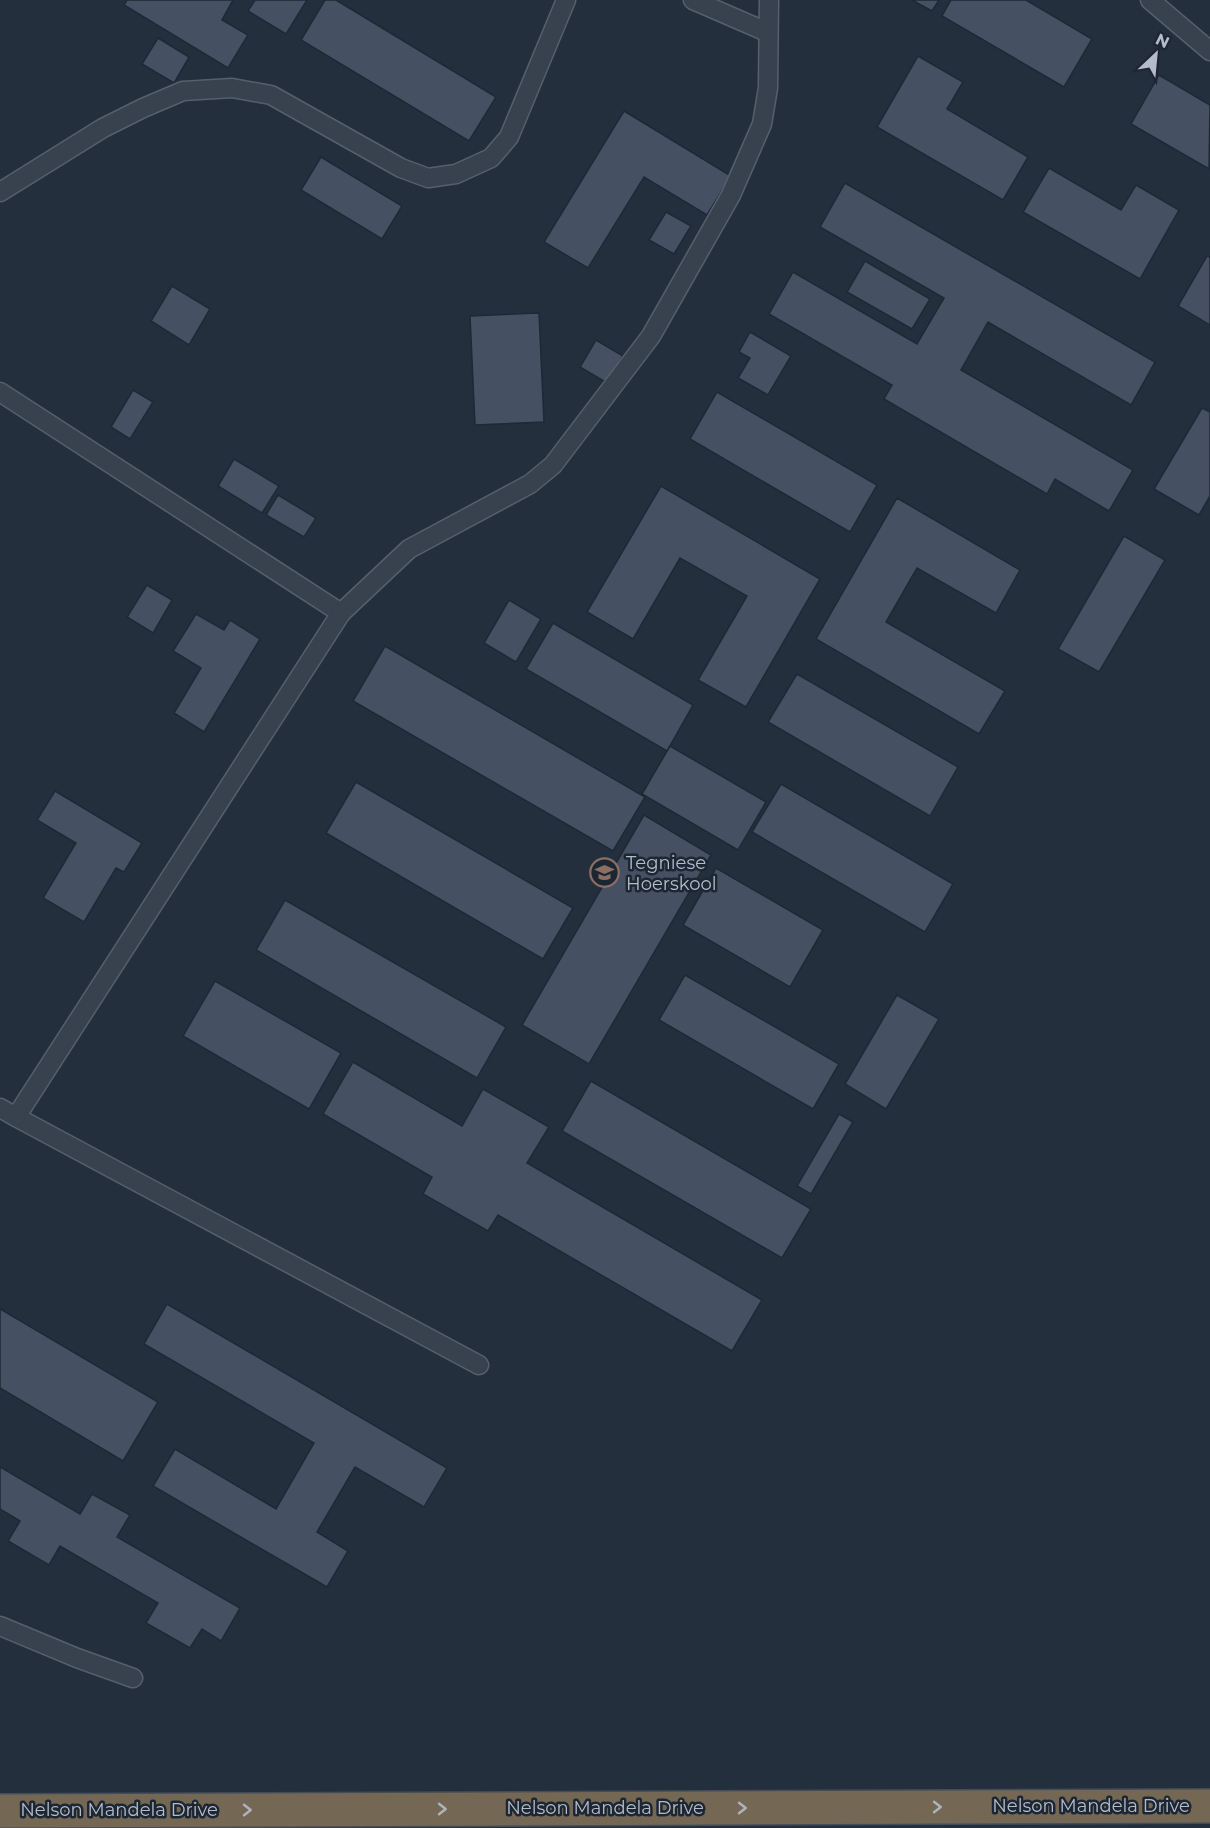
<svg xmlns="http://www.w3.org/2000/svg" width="1210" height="1828" font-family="Montserrat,sans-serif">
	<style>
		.building { fill: #455162; stroke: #1f2835; stroke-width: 1.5 }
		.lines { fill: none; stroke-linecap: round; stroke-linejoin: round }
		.lane-casing { stroke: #565f6c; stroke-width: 21 }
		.highway-casing { stroke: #434c59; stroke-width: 36 }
		.lane { stroke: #38414e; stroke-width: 18 }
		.highway { stroke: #746855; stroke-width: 33 }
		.oneway { stroke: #aeb4bd }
		.labels { text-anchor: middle; stroke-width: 5; stroke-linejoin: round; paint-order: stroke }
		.poi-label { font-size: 18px; fill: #b4bcc9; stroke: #1d2633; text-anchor: start }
		.street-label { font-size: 18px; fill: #b4bcc9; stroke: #1d2633 }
	</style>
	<rect width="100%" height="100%" fill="#242f3e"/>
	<g class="building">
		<polygon points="127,0 233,0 222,20 248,35 228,68 124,5"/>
		<polygon points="255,0 307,0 286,34 248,11"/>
		<polygon points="325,0 336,0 496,97 469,141 301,40"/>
		<polygon points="912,0 939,0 932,11"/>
		<polygon points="951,0 1026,0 1092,39 1064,87 942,16"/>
		<polygon points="158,38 189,57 174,83 142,64"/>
		<polygon points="918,56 963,82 947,109 1028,157 1003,200 877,127"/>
		<polygon points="1159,75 1210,105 1209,169 1131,124"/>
		<polygon points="624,111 731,176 707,215 644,177 588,268 544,242"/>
		<polygon points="321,157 402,206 382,239 301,190"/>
		<polygon points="1049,168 1121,210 1136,185 1179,210 1140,279 1023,212"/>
		<polygon points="845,183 1155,362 1131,405 988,322 961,370 1133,470 1109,511 1055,479 1047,494 884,399 892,385 769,314 793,272 917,344 944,298 820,227"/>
		<polygon points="666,212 691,226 674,254 649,240"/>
		<polygon points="1207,256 1210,257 1210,325 1178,306"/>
		<polygon points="865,261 930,299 912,329 847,292"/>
		<polygon points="172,286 210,309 189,345 151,321"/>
		<polygon points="539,313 544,422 475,425 470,316"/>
		<polygon points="750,332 791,356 768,395 738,378 750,358 739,352"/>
		<polygon points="596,340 623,356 607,383 580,367"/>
		<polygon points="133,390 153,402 130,439 111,427"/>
		<polygon points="717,392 877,485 850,532 690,439"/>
		<polygon points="1202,408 1210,412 1210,496 1199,515 1154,489"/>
		<polygon points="234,459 279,486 262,513 218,486"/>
		<polygon points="661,486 820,579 746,707 698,680 747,596 680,558 633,639 587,612"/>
		<polygon points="278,495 316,518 304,537 266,515"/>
		<polygon points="897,498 1020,570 996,613 917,568 886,622 1005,691 979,734 816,639"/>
		<polygon points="1124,536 1165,560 1099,672 1058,649"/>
		<polygon points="147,585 172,600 153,633 127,617"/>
		<polygon points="509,600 541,619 516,662 484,643"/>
		<polygon points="196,614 224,630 230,620 260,639 204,732 174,713 201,668 173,651"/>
		<polygon points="553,623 693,705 667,751 526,669"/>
		<polygon points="385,646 645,797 613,851 353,701"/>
		<polygon points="797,674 958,767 930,816 768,722"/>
		<polygon points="670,746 766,802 738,850 642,794"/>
		<polygon points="356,782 573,908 543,959 326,833"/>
		<polygon points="781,784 953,884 925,932 752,832"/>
		<polygon points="55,791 142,843 124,872 116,868 84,922 43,898 76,843 37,820"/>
		<polygon points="644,815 711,855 589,1064 522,1025"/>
		<polygon points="716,868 823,930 790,987 683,925"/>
		<polygon points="285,900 506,1027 477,1078 256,950"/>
		<polygon points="685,975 839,1064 813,1109 659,1020"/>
		<polygon points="215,981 341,1053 309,1109 183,1036"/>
		<polygon points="897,995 939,1019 886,1109 845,1084"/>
		<polygon points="353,1062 462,1126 483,1089 549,1127 527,1163 762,1300 732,1351 498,1215 488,1231 423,1194 432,1177 323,1114"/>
		<polygon points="591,1081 811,1209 782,1258 562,1131"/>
		<polygon points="839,1114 853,1122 811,1194 797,1186"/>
		<polygon points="167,1304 447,1468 424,1507 355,1467 317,1532 348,1551 327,1587 153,1486 175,1449 276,1509 314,1443 144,1344"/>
		<polygon points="0,1309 158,1402 123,1461 0,1388"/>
		<polygon points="0,1467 80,1514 92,1494 130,1515 117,1537 240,1608 221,1641 202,1629 190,1648 146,1623 158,1603 60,1546 49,1565 8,1541 20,1521 0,1509"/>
	</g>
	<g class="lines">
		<defs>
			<g id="lane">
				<polyline points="693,0 767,32"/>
				<polyline points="1150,0 1210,51"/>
				<polyline points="0,192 103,128 143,108 183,91 232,88 271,95 401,168 428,178 456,174 491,158 509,137 566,0"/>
				<polyline points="0,392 341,613 16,1117 479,1365"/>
				<polyline points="341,613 409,549 530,484 553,465 651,336 731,195 762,124 768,88 769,0"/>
				<polyline points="0,1108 16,1117"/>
				<polyline points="0,1626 77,1658 133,1678"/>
			</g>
			<polyline id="highway" points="0,1811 1210,1806"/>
		</defs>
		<use href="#lane" class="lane-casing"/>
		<use href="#highway" class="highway-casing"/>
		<use href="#lane" class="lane"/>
		<use href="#highway" class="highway"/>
	</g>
	<defs><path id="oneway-chevron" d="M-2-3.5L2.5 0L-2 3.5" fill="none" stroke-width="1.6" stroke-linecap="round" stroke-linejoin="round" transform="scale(1.5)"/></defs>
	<g class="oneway">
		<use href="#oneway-chevron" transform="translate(937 1807)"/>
		<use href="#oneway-chevron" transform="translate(742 1808)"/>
		<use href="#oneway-chevron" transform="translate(442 1809)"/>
		<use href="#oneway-chevron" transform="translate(247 1810)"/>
	</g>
	<defs>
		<symbol id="school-ring" viewBox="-11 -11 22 22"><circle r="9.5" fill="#1d2633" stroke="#8d6e63" stroke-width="1.5"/><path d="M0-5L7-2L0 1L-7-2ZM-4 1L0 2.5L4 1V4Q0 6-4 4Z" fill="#8d6e63"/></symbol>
	</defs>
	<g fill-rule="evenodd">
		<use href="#school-ring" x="588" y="856" width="33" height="33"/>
	</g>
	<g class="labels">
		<g class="poi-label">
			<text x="626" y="869">Tegniese<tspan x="626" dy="21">Hoerskool</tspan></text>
		</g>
		<g class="street-label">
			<text x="1091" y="1812">Nelson Mandela Drive</text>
			<text x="605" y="1814">Nelson Mandela Drive</text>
			<text x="119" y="1816">Nelson Mandela Drive</text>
		</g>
	</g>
	<g transform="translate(1156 54) rotate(26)" stroke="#1d2633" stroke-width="4.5" paint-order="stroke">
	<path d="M0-4.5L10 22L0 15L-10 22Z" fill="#b4bcc9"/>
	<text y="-9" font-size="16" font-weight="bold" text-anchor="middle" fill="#b4bcc9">N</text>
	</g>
</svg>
